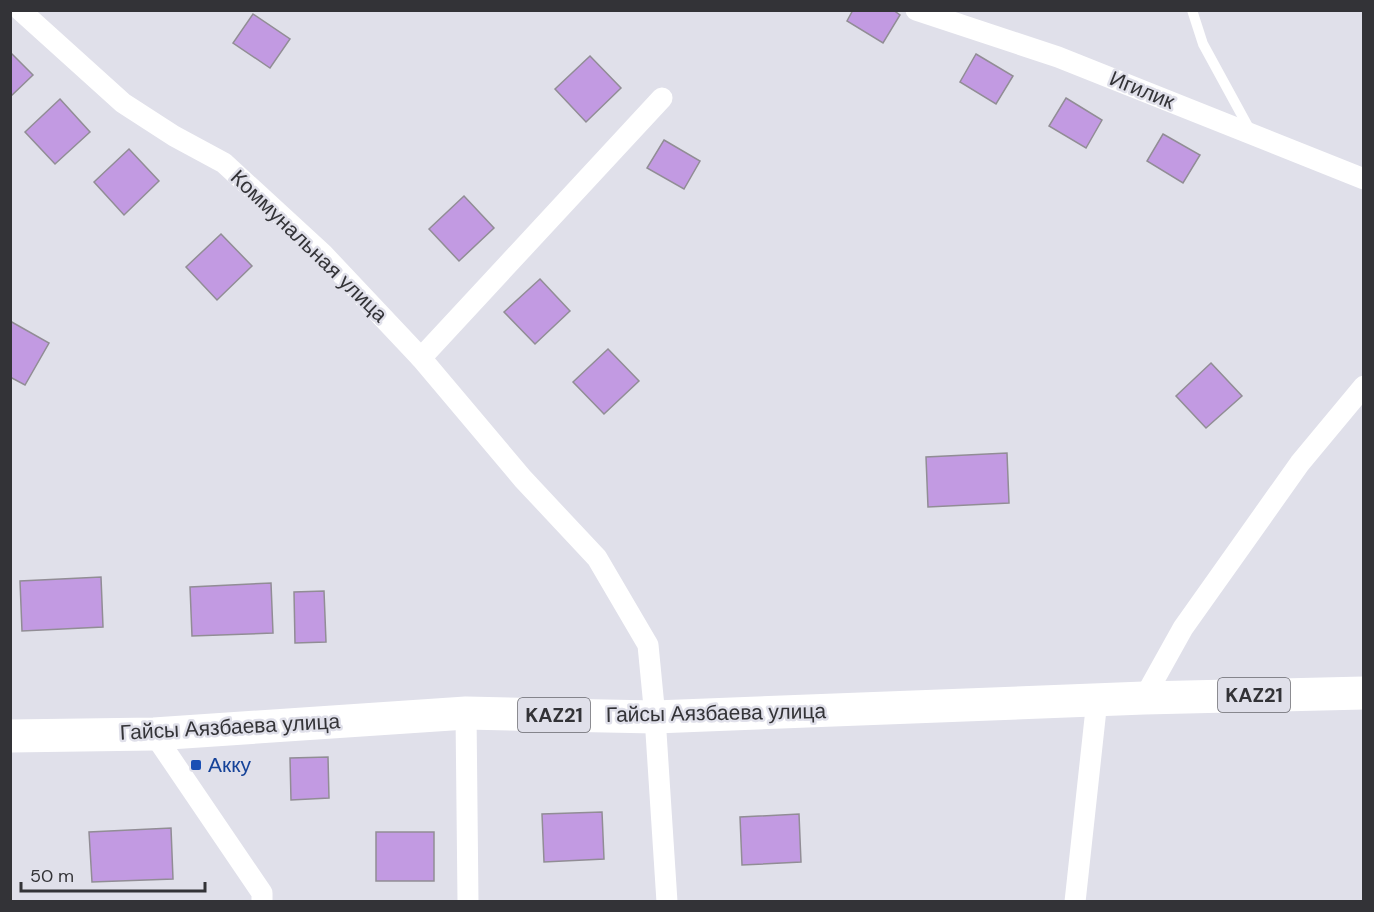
<svg xmlns="http://www.w3.org/2000/svg" width="1374" height="912" font-family="'DM Sans',sans-serif">
	<style>
		.building { fill: #c29ae2; stroke: #918d95; stroke-width: 1.5 }
		.lines { fill: none; stroke-linecap: round; stroke-linejoin: round }
		.service { stroke: #fff; stroke-width: 10 }
		.minor { stroke: #fff; stroke-width: 21 }
		.trunk { stroke: #fff; stroke-width: 33 }
		.transit-dot { fill: #1a4fb4; stroke: #e0e0ea; stroke-width: 2 }
		.labels { text-anchor: middle; stroke-width: 5; stroke-linejoin: round; paint-order: stroke }
		.shield { fill: #e0e0ea; stroke: #67676d; stroke-width: 1.5 }
		.shield-label { font-size: 20px; font-weight: bold; fill: #333337 }
		.street-label { font-size: 21px; fill: #333337; stroke: #e0e0ea }
		.transit-label { font-size: 21px; fill: #164399; stroke: #e0e0ea; text-anchor: start }
	</style>
	<rect width="100%" height="100%" fill="#e0e0ea"/>
	<g class="building">
		<polygon points="853,10 893,10 900,15 883,43 847,21"/>
		<polygon points="253,14 290,39 270,68 233,43"/>
		<polygon points="10,52 33,75 10,97"/>
		<polygon points="976,54 1013,76 996,104 960,82"/>
		<polygon points="590,56 621,88 586,122 555,89"/>
		<polygon points="1066,98 1102,120 1086,148 1049,126"/>
		<polygon points="60,99 90,132 55,164 25,132"/>
		<polygon points="1163,134 1200,155 1183,183 1147,161"/>
		<polygon points="664,140 700,161 684,189 647,168"/>
		<polygon points="129,149 159,181 124,215 94,182"/>
		<polygon points="464,196 494,228 459,261 429,229"/>
		<polygon points="221,234 252,266 217,300 186,267"/>
		<polygon points="540,279 570,311 535,344 504,312"/>
		<polygon points="10,321 49,343 25,385 10,377"/>
		<polygon points="608,349 639,381 604,414 573,382"/>
		<polygon points="1211,363 1242,396 1206,428 1176,396"/>
		<polygon points="1007,453 1009,503 928,507 926,457"/>
		<polygon points="101,577 103,627 22,631 20,581"/>
		<polygon points="271,583 273,633 192,636 190,587"/>
		<polygon points="324,591 326,642 295,643 294,592"/>
		<polygon points="328,757 329,798 291,800 290,758"/>
		<polygon points="602,812 604,859 544,862 542,814"/>
		<polygon points="799,814 801,862 742,865 740,817"/>
		<polygon points="171,828 173,879 92,882 89,832"/>
		<rect x="376" y="832" width="58" height="49"/>
	</g>
	<g class="lines">
		<polyline class="service" points="1192,10 1203,44 1251,132"/>
		<g class="minor">
			<polyline points="20,10 123,103 174,136 224,163 323,254 421,358 523,479 597,558 648,645 655,717 667,902"/>
			<polyline points="916,10 1058,57 1364,179"/>
			<polyline points="421,358 662,98"/>
			<polyline points="1144,698 1183,628 1300,463 1364,386"/>
			<polyline points="466,713 468,902"/>
			<polyline points="154,734 262,893 262,902"/>
			<polyline points="1075,902 1097,700"/>
		</g>
		<polyline class="trunk" points="10,736 154,734 466,713 655,717 1144,698 1364,693"/>
	</g>
	<rect class="transit-dot" x="190" y="759" width="12" height="12" rx="3"/>
	<g class="labels">
		<g class="shield">
			<rect x="1218" y="678" width="72" height="34" rx="4.5"/>
			<rect x="518" y="698" width="72" height="34" rx="4.5"/>
		</g>
		<g class="shield-label">
			<text x="1254" y="702">KAZ21</text>
			<text x="554" y="722">KAZ21</text>
		</g>
		<g class="street-label">
			<text transform="translate(1142 90) rotate(22)" y="7">Игилик</text>
			<text transform="translate(309 246) rotate(44)" y="7">Коммунальная улица</text>
			<text transform="translate(716 713) rotate(-1)" y="7">Гайсы Аязбаева улица</text>
			<text transform="translate(230 727) rotate(-3)" y="7">Гайсы Аязбаева улица</text>
		</g>
		<g class="transit-label">
			<text x="208" y="772">Акку</text>
		</g>
	</g>
	<rect width="1374" height="912" fill="none" stroke="#333337" stroke-width="24"/>
	<path d="M21 882v9h184v-9" fill="none" stroke="#333337" stroke-width="3"/>
	<text x="30" y="882" font-size="18" fill="#333337" stroke="#e0e0ea" stroke-width="4.5" paint-order="stroke">50 m</text>
</svg>
